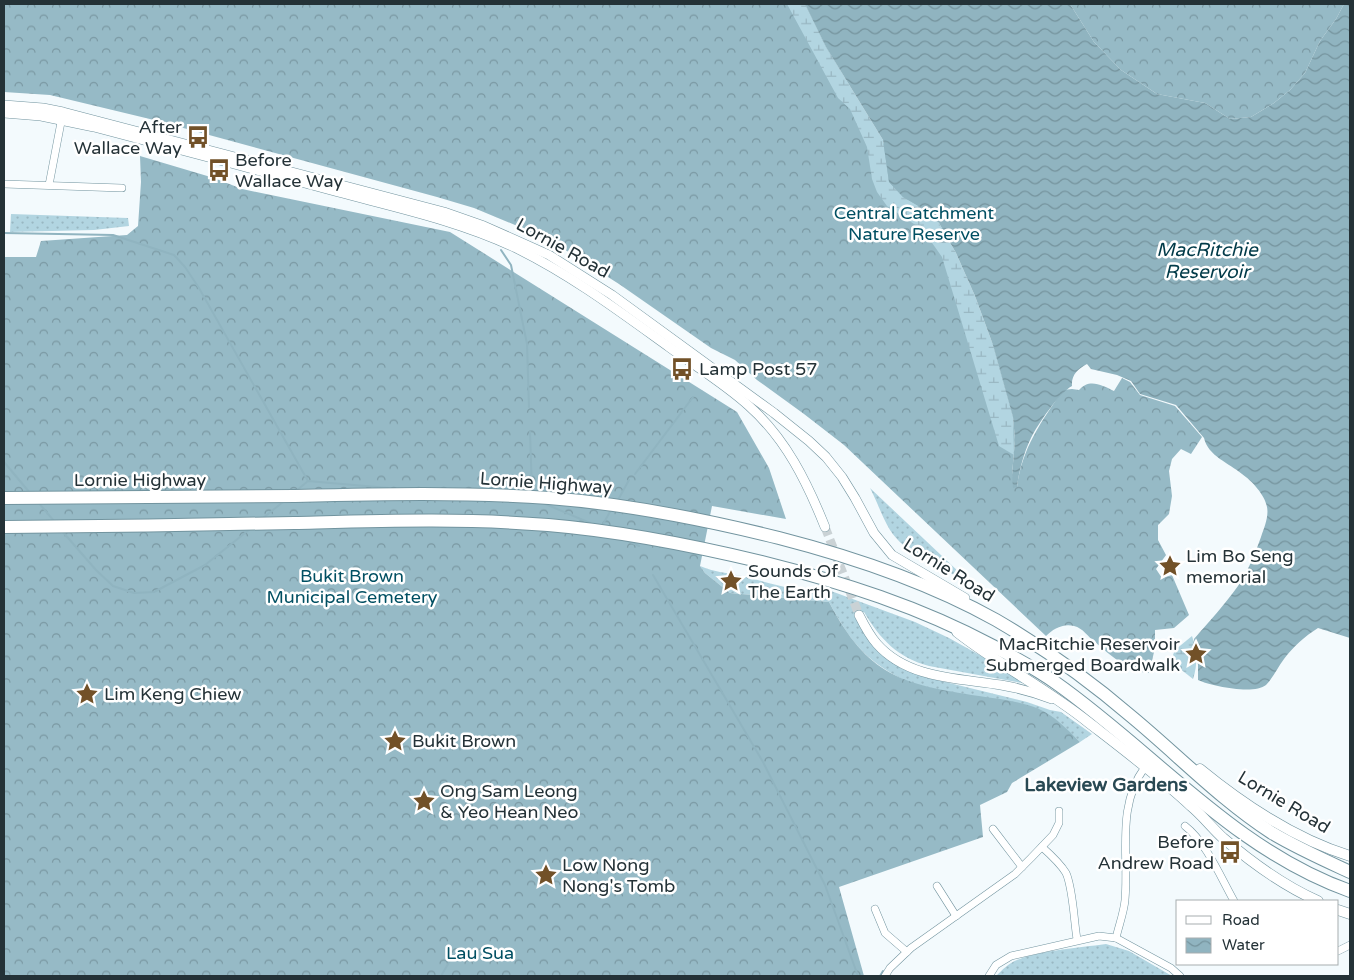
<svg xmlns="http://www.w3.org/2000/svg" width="1354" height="980" font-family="'Varela Round',sans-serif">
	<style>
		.grass { fill: url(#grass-dots) }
		.forest { fill: url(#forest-crowns) }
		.wetland { fill: url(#wetland-marsh) }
		.water { fill: url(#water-waves) }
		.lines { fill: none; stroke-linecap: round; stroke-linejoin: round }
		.stream { stroke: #90b4c0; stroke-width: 2 }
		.secondary-tunnel { stroke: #cad2d5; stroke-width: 9; stroke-dasharray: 9 4.5; stroke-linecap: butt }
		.street-casing { stroke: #72949f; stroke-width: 8 }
		.secondary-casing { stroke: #72949f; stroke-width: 10 }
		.primary-casing { stroke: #72949f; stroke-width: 11 }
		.highway-casing { stroke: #72949f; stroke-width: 14 }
		.street { stroke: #fff; stroke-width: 7 }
		.secondary { stroke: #fff; stroke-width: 9 }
		.primary { stroke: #fff; stroke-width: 10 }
		.highway { stroke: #fff; stroke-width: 12 }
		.labels { text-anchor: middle; stroke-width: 5; stroke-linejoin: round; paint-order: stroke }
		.poi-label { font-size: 18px; fill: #243237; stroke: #fff; text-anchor: start }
		.park-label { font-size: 18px; fill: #004f62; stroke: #fff }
		.street-label { font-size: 18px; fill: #243237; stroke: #fff }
		.water-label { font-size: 19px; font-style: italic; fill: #013a48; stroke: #fff }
		.neighbourhood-label { font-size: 19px; font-weight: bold; fill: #294953; stroke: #fff }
	</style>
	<defs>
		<pattern id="grass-dots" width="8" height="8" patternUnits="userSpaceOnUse" patternTransform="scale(1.25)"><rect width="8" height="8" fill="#b2d5e1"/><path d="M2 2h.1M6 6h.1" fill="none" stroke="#99b7c2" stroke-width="1.8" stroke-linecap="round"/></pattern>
		<pattern id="forest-crowns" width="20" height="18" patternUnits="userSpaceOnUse" patternTransform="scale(1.25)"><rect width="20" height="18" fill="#96bac6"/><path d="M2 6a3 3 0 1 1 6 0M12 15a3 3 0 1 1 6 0" fill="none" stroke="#7a98a2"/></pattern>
		<pattern id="wetland-marsh" width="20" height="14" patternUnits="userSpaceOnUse" patternTransform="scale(1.25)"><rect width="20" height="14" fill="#b2d5e1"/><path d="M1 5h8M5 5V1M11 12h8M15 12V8" fill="none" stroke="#99b7c2"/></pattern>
		<pattern id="water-waves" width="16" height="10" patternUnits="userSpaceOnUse" patternTransform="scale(1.25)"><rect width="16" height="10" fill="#90b4c0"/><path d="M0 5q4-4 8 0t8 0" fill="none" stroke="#75939d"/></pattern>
	</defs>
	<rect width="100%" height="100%" fill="#f3fafd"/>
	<g class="grass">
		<polygon points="11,214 128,218 129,226 94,230 10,232"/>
		<path d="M870,488L960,573L956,576C932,563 905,553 890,530C882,517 877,501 870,488Z"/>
		<path d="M700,566C714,572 728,573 742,576C771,583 801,594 831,591L915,622L949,638L1033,685L929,666C898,658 880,639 864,612L854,616L870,642L894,663L910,672L929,678L1027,702L1050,710L1061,712L1092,734L1080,742L1055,719L911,683C868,664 851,643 829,602L730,593L705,573Z"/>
		<path d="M1106,944L1129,951L1172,976H996C1002,970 1009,963 1017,960C1042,950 1078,948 1106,944Z"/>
	</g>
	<g class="forest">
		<path d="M4,4H805L826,47L922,208L993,345L1013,417L1015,440L1012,475L1017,487C1022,448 1041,422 1063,390L1072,389L1079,390C1089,378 1102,385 1114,391L1122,378L1130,382L1140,395L1175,406L1202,437L1191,454L1181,449L1172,459L1169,471L1172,496L1169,514L1158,525V540L1166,555L1156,569L1162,578L1172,575L1189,615L1174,628L1155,630V648L1149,673C1129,672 1110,655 1095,642C1088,637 1083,628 1074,626C1063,623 1053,629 1046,636L844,445L804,414L757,380L735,360L711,348L619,284L567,251L515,225L474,208L437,197L154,120L50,95L4,92Z"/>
		<polygon points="1070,4 1344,4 1336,19 1320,41 1305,73 1290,90 1274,103 1251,117 1230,119 1205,103 1157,94 1121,70 1094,42"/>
		<path d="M140,156L214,178L242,189L450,232L737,412L769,468L786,519L712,506L700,566L705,573L730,593L829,602C868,676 901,684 979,696C999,699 1020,701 1039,709C1055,716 1068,730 1080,742L1012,783L1007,792L980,805L983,837L839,887L864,976H4V257H36L41,241L127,235L138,226L141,182Z"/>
	</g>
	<g class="wetland">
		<polygon points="787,4 805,4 826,47 883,140 889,182 903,197 922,208 939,223 956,253 975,296 993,345 1013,417 1014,455 999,446 942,257 923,230 887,206 877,192 872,179 867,147 850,109 838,98"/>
		<path d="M1192,636C1197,650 1198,664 1193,679L1179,668L1173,655L1175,650Z"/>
	</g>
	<path class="water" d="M805,4H1070L1094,42L1121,70L1157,94L1205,103L1230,119L1251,117L1274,103L1290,90L1305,73L1320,41L1336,19L1344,4H1350V638L1318,628C1305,636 1293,647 1284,659C1278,667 1273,678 1266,685C1254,695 1211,686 1198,680V665L1194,639C1209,622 1225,604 1238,586C1248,571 1255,554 1261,537C1264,528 1269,517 1267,507C1265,495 1252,481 1242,474C1229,463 1208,456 1204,438L1176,405L1140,394L1131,381L1117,375L1091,369L1087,364C1078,369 1071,375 1072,386C1059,393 1038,424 1031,438C1024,452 1019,471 1017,487L1013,488L1012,475L1015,440L1013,417L993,345L975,296L956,253L939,223L922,208L903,197L889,182L883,140L826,47Z"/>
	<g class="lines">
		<g class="stream">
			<polyline points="4,233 113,235 174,255 185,267 199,288 308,481"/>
			<polyline points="501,250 511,265 527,344 529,407"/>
			<polyline points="530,432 532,492"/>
			<polyline points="4,462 30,493"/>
			<polyline points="635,474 693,397"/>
			<polyline points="296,491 308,481 388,488"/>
			<polyline points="618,500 629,480"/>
			<polyline points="38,502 54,521"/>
			<polyline points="543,503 590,523"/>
			<polyline points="263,518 283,502"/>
			<polyline points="602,526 611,510"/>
			<polyline points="62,531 96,570 113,586 134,593 154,592 205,565 250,529"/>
			<polyline points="628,541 639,546"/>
			<polyline points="653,575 763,762 825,885 858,976"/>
			<polyline points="441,976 451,959"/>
			<polyline points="880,976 883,971"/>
		</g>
		<polyline class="secondary-tunnel" points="825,527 859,615"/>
		<defs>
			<g id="street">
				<polyline points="4,184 122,188"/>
				<polyline points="49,185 62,117"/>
				<path d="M1185,826C1206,842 1221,878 1234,901"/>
				<polyline points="993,829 1022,867"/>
				<path d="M1042,847C1051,855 1060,863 1066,873C1073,888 1074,922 1077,939"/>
				<polyline points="937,886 956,916"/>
				<polyline points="875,909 885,933 907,952"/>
				<path d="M1116,938C1119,925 1124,912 1125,900C1129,855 1116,806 1145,767"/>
				<polyline points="1338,951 1350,945"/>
				<polyline points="885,976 890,968 911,948 1015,874 1031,858 1053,835 1059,823 1059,811"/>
				<polyline points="989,976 996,965 1011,956 1099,936 1116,938 1171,968 1180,976"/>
			</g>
			<g id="secondary">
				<polyline points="4,105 43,108 63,112 444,212 484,226 549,255 612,295 774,413 809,441 826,457 842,477 855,498 874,533 892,555 965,598"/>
				<path d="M4,113L41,116L94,127C175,148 257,170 338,192C398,208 459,221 516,248C571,275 619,311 669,347C695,366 725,384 749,406C786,439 807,482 825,527"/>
				<path d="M859,615C864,625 869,635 877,644C908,679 958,678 1001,685C1019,688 1036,693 1052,699"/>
			</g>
			<g id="primary">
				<path d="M957,632C999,665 1047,689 1088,722C1123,749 1159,776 1191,806C1203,816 1212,828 1223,838C1251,862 1284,886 1318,901"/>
				<path d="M1200,769C1244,805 1295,839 1350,856"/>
				<polyline points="1338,910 1350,914"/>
			</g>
			<g id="highway">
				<path d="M4,498C101,498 198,497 295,496C380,494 465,492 549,498C627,504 703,519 779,538C853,557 928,582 996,620C1044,648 1090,681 1132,717C1179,756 1221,800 1272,833C1297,848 1324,860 1350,872"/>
				<path d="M4,527C101,526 197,525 294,523C378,521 463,518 548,525C620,531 691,545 762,562C842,582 920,607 993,646C1014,657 1036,669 1056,683C1154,752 1234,850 1350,891"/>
			</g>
		</defs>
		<use href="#street" class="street-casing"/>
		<use href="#secondary" class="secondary-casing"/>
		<use href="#primary" class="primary-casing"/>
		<use href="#highway" class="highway-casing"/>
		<use href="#street" class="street"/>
		<use href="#secondary" class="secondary"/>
		<use href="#primary" class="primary"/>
		<use href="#highway" class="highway"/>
	</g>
	<defs>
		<symbol id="bus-bare" viewBox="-9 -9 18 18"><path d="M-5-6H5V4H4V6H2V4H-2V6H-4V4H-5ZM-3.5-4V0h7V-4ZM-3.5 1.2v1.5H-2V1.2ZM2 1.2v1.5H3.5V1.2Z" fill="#725128" stroke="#fff" stroke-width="2.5" paint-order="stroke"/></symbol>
		<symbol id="sight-bare" viewBox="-9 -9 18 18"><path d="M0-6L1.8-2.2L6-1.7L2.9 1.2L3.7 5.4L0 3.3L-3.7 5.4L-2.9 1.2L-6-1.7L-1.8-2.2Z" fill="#725128" stroke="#fff" stroke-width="2.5" paint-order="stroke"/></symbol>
	</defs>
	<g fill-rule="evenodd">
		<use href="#bus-bare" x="182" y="121" width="32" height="32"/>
		<use href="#bus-bare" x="203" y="154" width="32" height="32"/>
		<use href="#bus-bare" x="666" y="353" width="32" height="32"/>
		<use href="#sight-bare" x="1154" y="550" width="32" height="32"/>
		<use href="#sight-bare" x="715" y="565" width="32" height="32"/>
		<use href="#sight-bare" x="1180" y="638" width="32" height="32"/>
		<use href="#sight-bare" x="71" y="678" width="32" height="32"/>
		<use href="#sight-bare" x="379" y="725" width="32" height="32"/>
		<use href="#sight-bare" x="408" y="785" width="32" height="32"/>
		<use href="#bus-bare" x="1214" y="836" width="32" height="32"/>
		<use href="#sight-bare" x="530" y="859" width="32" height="32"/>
	</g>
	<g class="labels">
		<g class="poi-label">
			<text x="182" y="133" text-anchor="end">After<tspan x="182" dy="21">Wallace Way</tspan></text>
			<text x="235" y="166">Before<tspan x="235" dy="21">Wallace Way</tspan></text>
			<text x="699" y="375">Lamp Post 57</text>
			<text x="1186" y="562">Lim Bo Seng<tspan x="1186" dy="21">memorial</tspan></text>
			<text x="748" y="577">Sounds Of<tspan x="748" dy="21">The Earth</tspan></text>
			<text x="1180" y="650" text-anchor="end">MacRitchie Reservoir<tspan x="1180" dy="21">Submerged Boardwalk</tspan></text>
			<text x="104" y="700">Lim Keng Chiew</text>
			<text x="412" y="747">Bukit Brown</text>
			<text x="440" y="797">Ong Sam Leong<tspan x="440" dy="21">&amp; Yeo Hean Neo</tspan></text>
			<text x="1214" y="848" text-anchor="end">Before<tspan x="1214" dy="21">Andrew Road</tspan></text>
			<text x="562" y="871">Low Nong<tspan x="562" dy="21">Nong's Tomb</tspan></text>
		</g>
		<g class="park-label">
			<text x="914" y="219">Central Catchment<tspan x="914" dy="21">Nature Reserve</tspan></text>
			<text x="352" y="582">Bukit Brown<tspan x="352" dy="21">Municipal Cemetery</tspan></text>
			<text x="480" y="959">Lau Sua</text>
		</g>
		<g class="street-label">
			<text transform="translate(563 248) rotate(29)" y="6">Lornie Road</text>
			<text x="140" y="486">Lornie Highway</text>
			<text transform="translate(546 483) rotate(4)" y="6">Lornie Highway</text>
			<text transform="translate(949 570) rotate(32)" y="6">Lornie Road</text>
			<text transform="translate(1284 802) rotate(31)" y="6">Lornie Road</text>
		</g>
		<g class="water-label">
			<text x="1207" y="256">MacRitchie<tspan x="1207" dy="22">Reservoir</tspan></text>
		</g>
		<g class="neighbourhood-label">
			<text x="1106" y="791">Lakeview Gardens</text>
		</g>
	</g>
	<rect width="1354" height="980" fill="none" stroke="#243237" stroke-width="10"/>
	<rect x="1176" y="900" width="162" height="65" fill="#ffffff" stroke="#a7adaf"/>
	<rect x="1186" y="916" width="25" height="8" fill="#ffffff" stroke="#a7adaf"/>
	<text x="1222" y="925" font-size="15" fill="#243237">Road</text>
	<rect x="1186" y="938" width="25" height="15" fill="url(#water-waves)" stroke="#a7adaf"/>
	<text x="1222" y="950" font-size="15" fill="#243237">Water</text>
</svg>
